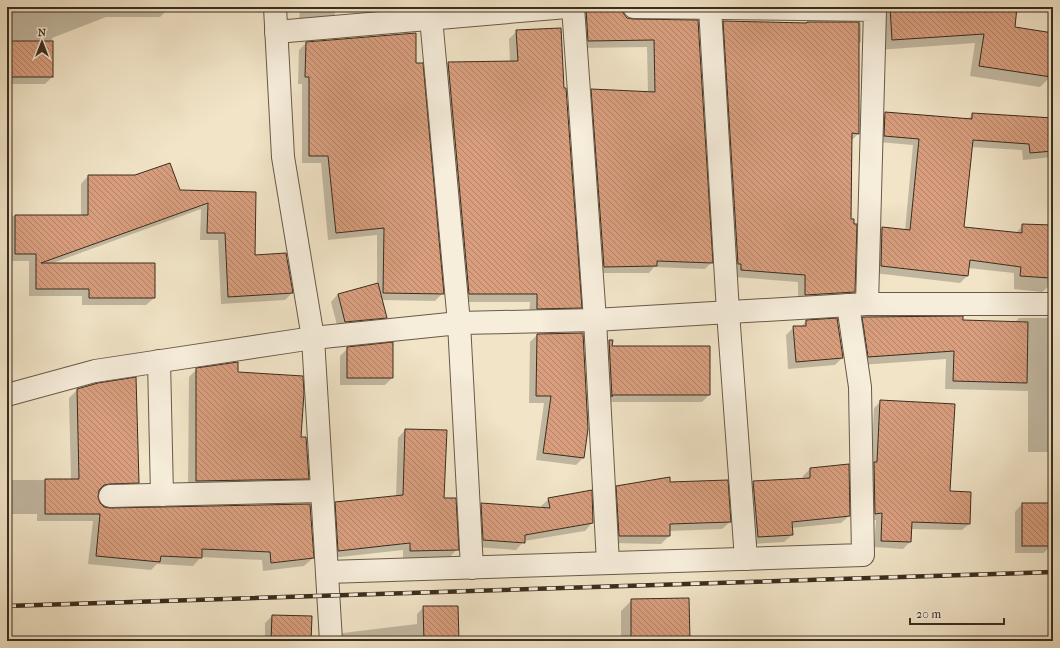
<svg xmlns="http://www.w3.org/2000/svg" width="1060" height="648" font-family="'IM FELL French Canon',serif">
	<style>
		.shadow { fill: #0003 }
		.building { fill: url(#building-back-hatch); stroke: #3a2d1e }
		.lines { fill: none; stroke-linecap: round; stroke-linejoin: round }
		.minor-casing { stroke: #685b48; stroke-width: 24 }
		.minor { stroke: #f6eddb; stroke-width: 22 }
		.rail-casing { stroke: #3a2d1e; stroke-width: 4.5 }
		.rail { stroke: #f6eddb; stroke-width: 3; stroke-dasharray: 9; stroke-linecap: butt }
	</style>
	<defs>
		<pattern id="building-back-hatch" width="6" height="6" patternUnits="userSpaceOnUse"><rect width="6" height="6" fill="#d89e7e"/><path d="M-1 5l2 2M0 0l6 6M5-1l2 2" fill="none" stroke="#b08167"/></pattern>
	</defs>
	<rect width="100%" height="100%" fill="#f1e4c7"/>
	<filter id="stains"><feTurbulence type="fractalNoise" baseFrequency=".005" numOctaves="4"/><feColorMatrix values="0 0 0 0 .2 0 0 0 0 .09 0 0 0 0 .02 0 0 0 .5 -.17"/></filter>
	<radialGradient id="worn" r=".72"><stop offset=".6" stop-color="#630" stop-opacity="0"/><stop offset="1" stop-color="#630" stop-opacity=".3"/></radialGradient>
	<g class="shadow">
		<polygon points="7,7 167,7 167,10 160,17 106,17 52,38 52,77 45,84 7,84"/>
		<polygon points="184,7 228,7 228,8"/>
		<polygon points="300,7 335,7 335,14 327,21 299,24"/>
		<polygon points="887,7 1016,7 1014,28 1053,34 1053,55 1050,77 1040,87 970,76 975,43 877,50 877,17"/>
		<polygon points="586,10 622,14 627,18 634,20 697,21 712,262 705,269 654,267 649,273 597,273 585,97 592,90 648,93 647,47 581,48 579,16"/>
		<polygon points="724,22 861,23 861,42 858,44 858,134 851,141 850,220 854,292 846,299 798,302 798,282 734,277 716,29"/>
		<polygon points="517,31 563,89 581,307 572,316 529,316 530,302 461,302 440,71 448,63 510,62 509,39"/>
		<polygon points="306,43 415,64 443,293 435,301 381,300 386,318 379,325 338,329 331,302 338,294 377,285 377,235 328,240 321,163 302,163 302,84 298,84 299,50"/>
		<polygon points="885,113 967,120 973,114 1053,119 1053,157 1023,160 1022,150 971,147 963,228 1016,233 1023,225 1053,226 1053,255 1050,255 1049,286 1042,292 1014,289 1014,273 968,268 967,276 960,283 874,273 875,235 882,228 905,231 913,145 878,142 878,120"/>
		<polygon points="88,176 179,191 255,193 254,256 292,293 285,300 221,304 218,240 200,240 201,209 50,264 154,298 146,305 82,305 82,296 29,296 29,261 7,261 7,216 81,216 81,184"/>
		<polygon points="863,318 1014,323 1019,318 1053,318 1053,452 1028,452 1028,391 945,389 946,359 860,365 854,326"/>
		<polygon points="806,321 842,358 835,365 788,369 786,335 794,327 801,327"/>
		<polygon points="537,335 583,458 576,465 536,460 544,403 529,403 530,342"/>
		<polygon points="609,341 612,341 611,347 709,395 702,402 605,402 602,349"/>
		<polygon points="348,348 392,378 385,385 340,385 340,356"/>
		<polygon points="197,369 237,373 300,438 308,478 300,486 188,489 189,377"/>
		<polygon points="77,390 138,482 130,491 97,492 97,497 99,503 104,508 313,558 304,566 263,571 262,560 201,557 193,566 157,564 151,570 88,564 93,521 37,521 37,514 7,514 7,480 71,480 69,398"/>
		<polygon points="881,401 969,524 962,530 910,529 910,542 903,549 874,547 876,520 868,520 874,408"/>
		<polygon points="405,430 443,499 457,549 450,557 403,558 403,550 331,558 328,511 336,503 396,497 398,438"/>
		<polygon points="810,469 849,516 841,523 791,528 792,535 784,542 751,544 746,490 753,482 803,479 803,476"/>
		<polygon points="669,483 730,522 722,529 669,531 669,536 661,544 612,543 609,495 617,487"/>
		<polygon points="549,499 592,523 585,531 524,541 516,550 476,547 474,512 481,504 542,508 541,506"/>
		<polygon points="1022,504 1051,545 1044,553 1015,553 1015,512"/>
		<polygon points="632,600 689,641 621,641 621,611"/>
		<polygon points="424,607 458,641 336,641 343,633 417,624 417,614"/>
		<polygon points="272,616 311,617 310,637 317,636 318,641 265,641 265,623"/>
		<polygon points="516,636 565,636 565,641 511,641"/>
	</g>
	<g class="building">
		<polygon points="890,7 1017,7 1015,27 1053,33 1053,62 1051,77 979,66 984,34 892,40"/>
		<polygon points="622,8 623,13 627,18 633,19 698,20 713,263 657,261 657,266 604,267 591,89 655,92 654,40 588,41 586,9"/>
		<polygon points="723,21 807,23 807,22 859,22 859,134 852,133 851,219 854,219 854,224 857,224 855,292 805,295 805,275 741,270 741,264 738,264"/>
		<polygon points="561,28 564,88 566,88 582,308 537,309 537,294 469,294 448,62 518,61 516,30"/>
		<polygon points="416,33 416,63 423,63 444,294 383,293 384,228 336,233 328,156 309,156 309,77 305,77 306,42"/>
		<rect x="7" y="41" width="46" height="36"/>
		<polygon points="885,112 972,119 972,113 1053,118 1053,151 1030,153 1029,144 973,140 964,227 1022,233 1022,224 1052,225 1050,278 1020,276 1021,267 970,260 968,276 881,266 882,227 910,230 919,139 884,136"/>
		<polygon points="170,163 180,190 256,192 255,255 286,253 293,293 228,297 225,233 207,233 208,203 41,263 155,263 155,298 89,298 89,289 36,289 36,254 15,254 15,215 88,215 88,175 135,175"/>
		<polygon points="378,283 387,318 345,322 338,294"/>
		<polygon points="963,316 963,320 1028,322 1027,383 953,381 954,351 868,357 862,317"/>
		<polygon points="837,318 843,358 796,362 793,326 806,326 806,320"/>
		<polygon points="583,333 588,429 584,458 543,453 551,396 536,396 537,334"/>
		<polygon points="609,340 613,340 612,346 710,346 710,395 612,395 612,397"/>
		<polygon points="393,342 393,378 347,378 347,347"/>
		<polygon points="238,362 238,372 303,376 304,393 301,437 306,437 309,479 196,481 196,368"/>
		<polygon points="136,377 139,483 110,484 104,485 99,490 98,497 100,503 104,507 110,508 310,504 314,558 271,563 270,552 202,549 202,558 161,556 160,562 96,556 100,514 45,514 45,479 79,479 77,389 98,383"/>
		<polygon points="880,400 955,404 950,491 971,492 970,524 912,522 911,542 881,541 882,513 875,514 874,462 877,462"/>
		<polygon points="405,429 447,430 444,498 456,498 459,550 410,551 410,543 338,551 335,502 403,495"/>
		<polygon points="849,464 850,516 792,522 793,535 758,537 753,481 810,478 810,468"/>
		<polygon points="670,477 670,482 728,480 731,522 670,524 670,536 619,536 616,486"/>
		<polygon points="592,490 593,523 525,535 525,543 483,540 481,503 550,508 548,498"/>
		<rect x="1022" y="503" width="30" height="43"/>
		<polygon points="689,598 690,641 631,641 631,599"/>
		<polygon points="423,606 458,606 459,641 424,641"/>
		<polygon points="272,615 312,616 311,641 271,641"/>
	</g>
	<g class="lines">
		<defs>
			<g id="minor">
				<polyline points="275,7 283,157 313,338 331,641"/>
				<polyline points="573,7 595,320 608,563"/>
				<polyline points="634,7 875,10 867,304"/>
				<polyline points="710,8 728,312 746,559"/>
				<polyline points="431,18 459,323 472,568"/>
				<polyline points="276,32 567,7"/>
				<polyline points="159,361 162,495"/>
				<polyline points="7,395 95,371 313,338 459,323 595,320 867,304 1053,304"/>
				<polyline points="110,496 322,491"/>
				<polyline points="327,572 863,555 860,387 848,305"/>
			</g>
		</defs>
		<use href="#minor" class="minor-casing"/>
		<use href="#minor" class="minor"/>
		<defs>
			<polyline id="rail" points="7,606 1053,572"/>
		</defs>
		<use href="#rail" class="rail-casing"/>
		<use href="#rail" class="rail"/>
	</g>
	<rect width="1060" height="648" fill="none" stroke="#f1e4c7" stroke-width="24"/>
	<rect x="8" y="8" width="1044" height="632" fill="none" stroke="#3a2d1e" stroke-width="2"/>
	<rect x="12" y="12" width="1036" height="624" fill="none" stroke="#3a2d1e"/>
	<g transform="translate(42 42)" stroke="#f6eddb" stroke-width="3" paint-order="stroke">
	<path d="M0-3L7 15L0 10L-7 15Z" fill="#3a2d1e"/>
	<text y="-6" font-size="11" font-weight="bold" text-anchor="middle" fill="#3a2d1e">N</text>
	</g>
	<path d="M910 618v6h94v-6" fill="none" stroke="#3a2d1e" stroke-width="2"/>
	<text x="916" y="618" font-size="12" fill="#3a2d1e" stroke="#f6eddb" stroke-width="3" paint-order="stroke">20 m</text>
	<rect width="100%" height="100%" filter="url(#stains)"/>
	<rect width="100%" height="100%" fill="url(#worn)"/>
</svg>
